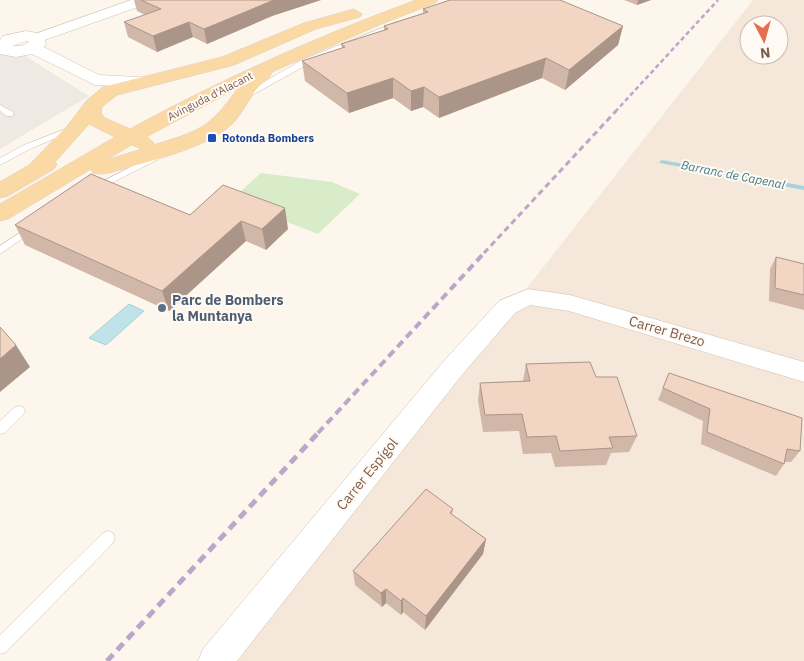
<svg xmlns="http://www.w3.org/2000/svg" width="804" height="661" viewBox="0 0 804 661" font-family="'IBM Plex Sans',sans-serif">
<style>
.residential{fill:#f5e8da;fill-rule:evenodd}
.industrial{fill:#efe9e4}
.green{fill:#d8ecc9}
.water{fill:#bfe3e8;stroke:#a5d3da}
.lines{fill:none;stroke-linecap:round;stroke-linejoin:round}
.stream{fill:#a5d3da;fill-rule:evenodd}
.lane-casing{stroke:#d1beb0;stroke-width:1}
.street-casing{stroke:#d1beb0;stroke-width:1}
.secondary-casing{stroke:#d6c0b0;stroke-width:1}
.primary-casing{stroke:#dad1cd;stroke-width:1}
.lane{fill:#fff;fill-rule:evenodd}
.street{fill:#fff;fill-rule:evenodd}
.secondary{fill:#fff;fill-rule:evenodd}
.primary{fill:#fbd9a5;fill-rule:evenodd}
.rail-far3{stroke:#b9a8c9;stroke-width:2.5;stroke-dasharray:4.5 3;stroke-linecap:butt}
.rail-far2{stroke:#b9a8c9;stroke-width:3;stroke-dasharray:6 4;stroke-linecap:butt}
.rail-far1{stroke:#b9a8c9;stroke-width:4;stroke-dasharray:8 5;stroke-linecap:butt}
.rail{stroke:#b9a8c9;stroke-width:5;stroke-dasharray:9 6;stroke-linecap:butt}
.wall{fill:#d1b7a8}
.shaded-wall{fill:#aa9588}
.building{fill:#f3d5c3;stroke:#aa9588}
.transit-dot{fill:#1a4fb4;stroke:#fffaf3;stroke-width:2}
.service-dot{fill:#5c6f8a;stroke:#fffaf3;stroke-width:2}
.labels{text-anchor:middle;stroke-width:4;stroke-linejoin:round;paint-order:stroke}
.far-street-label{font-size:11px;fill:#7a5c4d;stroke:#fffaf3}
.far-transit-label{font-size:11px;font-weight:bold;fill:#164399;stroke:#fffaf3;text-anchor:start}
.far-water-label{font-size:12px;font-style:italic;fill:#437c86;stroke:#fffaf3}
.service-label{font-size:14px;font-weight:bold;fill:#4e5e75;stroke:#fffaf3;text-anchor:start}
.street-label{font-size:14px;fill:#7a5c4d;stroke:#fffaf3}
</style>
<rect width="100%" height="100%" fill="#fdf6ec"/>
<path class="residential" d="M753,0H804V661H234ZM749,25H779V55H749Z"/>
<path class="industrial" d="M0,40L89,96L0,149Z"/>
<path class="green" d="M261,173L332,182L360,194L318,234L231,200Z"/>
<path class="water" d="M129,304L144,311L106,345L89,338Z"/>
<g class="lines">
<path class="stream" d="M662,160L804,186V190L660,163L659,162Z"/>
<defs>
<g id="lane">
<path d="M397,22L400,24L399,25L308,64L247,98L240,96L302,60Z"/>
<path d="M0,105L13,112V116H7L0,111Z"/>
<path d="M68,128L75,130L30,149L0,165V158L24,145Z"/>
<path d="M156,154L160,157L159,159L98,190H92L90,188Z"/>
<path d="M33,224L38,227L36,229L0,254V246Z"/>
<path d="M19,406L23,407L25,411L23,415L5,433L0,434V421L15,407Z"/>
<path d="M108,531L113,533L115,538L113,543L6,652L0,654V635L103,533Z"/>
</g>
<g id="street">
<path d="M131,0H151L149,3L42,41H32L30,38L32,35Z"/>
<path d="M528,289L570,295L804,362V382L569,311L530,305L515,313L461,376L237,661H198L203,649L443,362L499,301Z"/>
</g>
<path id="secondary" d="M26,31L43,34L46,43L44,47L99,75L139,77L145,78L148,82L145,86L139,87L95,85L32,54L16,57L0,54V40L3,36ZM26,41L29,42L21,46H12Z"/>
<path id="primary" d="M416,0H438L435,3L379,25L272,72C271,79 260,84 255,91C248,101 242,114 233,123C208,149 144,162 109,173L101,174L93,173L91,169L8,219L0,221V204L115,137L89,124L55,162L57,164L54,169L8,196L0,198V182L29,165L68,125L86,101L103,87L222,57L304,23L354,9L362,14L360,17L316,29L234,65L117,95L102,107L101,113L105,118L130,129C222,79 318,36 416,0ZM238,88C209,129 199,131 153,145L154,143L147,137ZM132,145L142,149L106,160Z"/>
</defs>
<use href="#lane" class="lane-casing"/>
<use href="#street" class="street-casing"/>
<use href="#secondary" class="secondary-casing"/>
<use href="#primary" class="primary-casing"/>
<use href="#lane" class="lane"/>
<use href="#street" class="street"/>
<use href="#secondary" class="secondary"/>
<use href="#primary" class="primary"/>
<path class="rail-far3" d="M615,112L718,0"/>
<path class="rail-far2" d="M484,253L616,111"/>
<path class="rail-far1" d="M318,433L485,252"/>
<path class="rail" d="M107,661L319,432"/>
</g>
<g class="wall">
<path d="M134,0H321L272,16L207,44L193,37L157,52L128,37L124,22L145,15L137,11Z"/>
<path d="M624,0H651L637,5Z"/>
<path d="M423,9L623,26L618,45L565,90L542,78L439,118L423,107L411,111L393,98L349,113L305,81L302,61L342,48L341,44L384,30V26L423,13Z"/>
<path d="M223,185L288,229L266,250L246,241L169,311L25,245L15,225L190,215Z"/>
<path d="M776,257L804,264V310L769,301L770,269Z"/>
<path d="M526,364L596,377L637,436L629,452L611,453L606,465L555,467L551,453L523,454L519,431L483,432L478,400L480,383L523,381Z"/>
<path d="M669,373L800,451L791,462H785L784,464L776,476L701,444L703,421L658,400Z"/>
<path d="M453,509L452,515L486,539L483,554L425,630L403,612L401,615L386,603L382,607L355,585L353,571Z"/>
</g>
<g class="shaded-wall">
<path d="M274,0H321L272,16L207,44L204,29Z"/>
<path d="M638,0H651L637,5Z"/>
<path d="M189,22L193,37L157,52L153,36Z"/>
<path d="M623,26L618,45L565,90L569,70Z"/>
<path d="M546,58L542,78L439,118V97Z"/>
<path d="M393,78V98L349,113L347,93Z"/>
<path d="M424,87L423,107L411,111V91Z"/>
<path d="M285,208L288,229L266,250L262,229Z"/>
<path d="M241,221L246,241L169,311L162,291Z"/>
<path d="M16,345L30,367L0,392V359Z"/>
<path d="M486,539L483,554L425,630L426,616Z"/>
<path d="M386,589V603L382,607L381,593Z"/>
<path d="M403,598V612L401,615V601Z"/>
</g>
<g class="building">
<path d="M141,0H274L204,29L189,22L153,36L124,22L161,9Z"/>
<path d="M450,0H560L623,26L569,70L546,58L439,97L424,87L411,91L393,78L347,93L302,61L345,47L341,44L388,29L384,26L428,12L423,9Z"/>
<path d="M91,174L190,215L223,185L285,208L262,229L241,221L162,291L15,225Z"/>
<path d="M776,257L804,264V295L775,288Z"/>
<path d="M0,327L16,345L0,359Z"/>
<path d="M590,362L596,377H617L637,436L609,437L613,448L560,451L556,436L527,437L522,414L485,415L480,383L530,381L526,364Z"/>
<path d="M669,373L802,418L800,451L787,449L784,464L707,432L710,409L663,388Z"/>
<path d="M426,489L453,509L450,513L486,539L426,616L403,598L401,601L386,589L381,593L353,571Z"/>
</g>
<rect class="transit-dot" x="207" y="133" width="10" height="10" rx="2.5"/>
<circle class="service-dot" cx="162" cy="308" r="5"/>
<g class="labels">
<g class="far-street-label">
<text transform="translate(210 96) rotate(-27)" y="4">Avinguda d'Alacant</text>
</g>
<g class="far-transit-label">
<text x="222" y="142">Rotonda Bombers</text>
</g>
<g class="far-water-label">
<text transform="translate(733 175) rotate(11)" y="4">Barranc de Capenal</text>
</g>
<g class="service-label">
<text x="172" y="305">Parc de Bombers<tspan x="172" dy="16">la Muntanya</tspan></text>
</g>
<g class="street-label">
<text transform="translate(667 331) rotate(16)" y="5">Carrer Brezo</text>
<text transform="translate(367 474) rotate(-51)" y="5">Carrer Espígol</text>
</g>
</g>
<g transform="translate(764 40) rotate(174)"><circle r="24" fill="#fffaf3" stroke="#cabbb1"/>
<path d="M0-4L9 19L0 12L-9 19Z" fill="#e76f51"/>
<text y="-8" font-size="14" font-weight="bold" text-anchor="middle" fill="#7a5c4d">N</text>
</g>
</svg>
